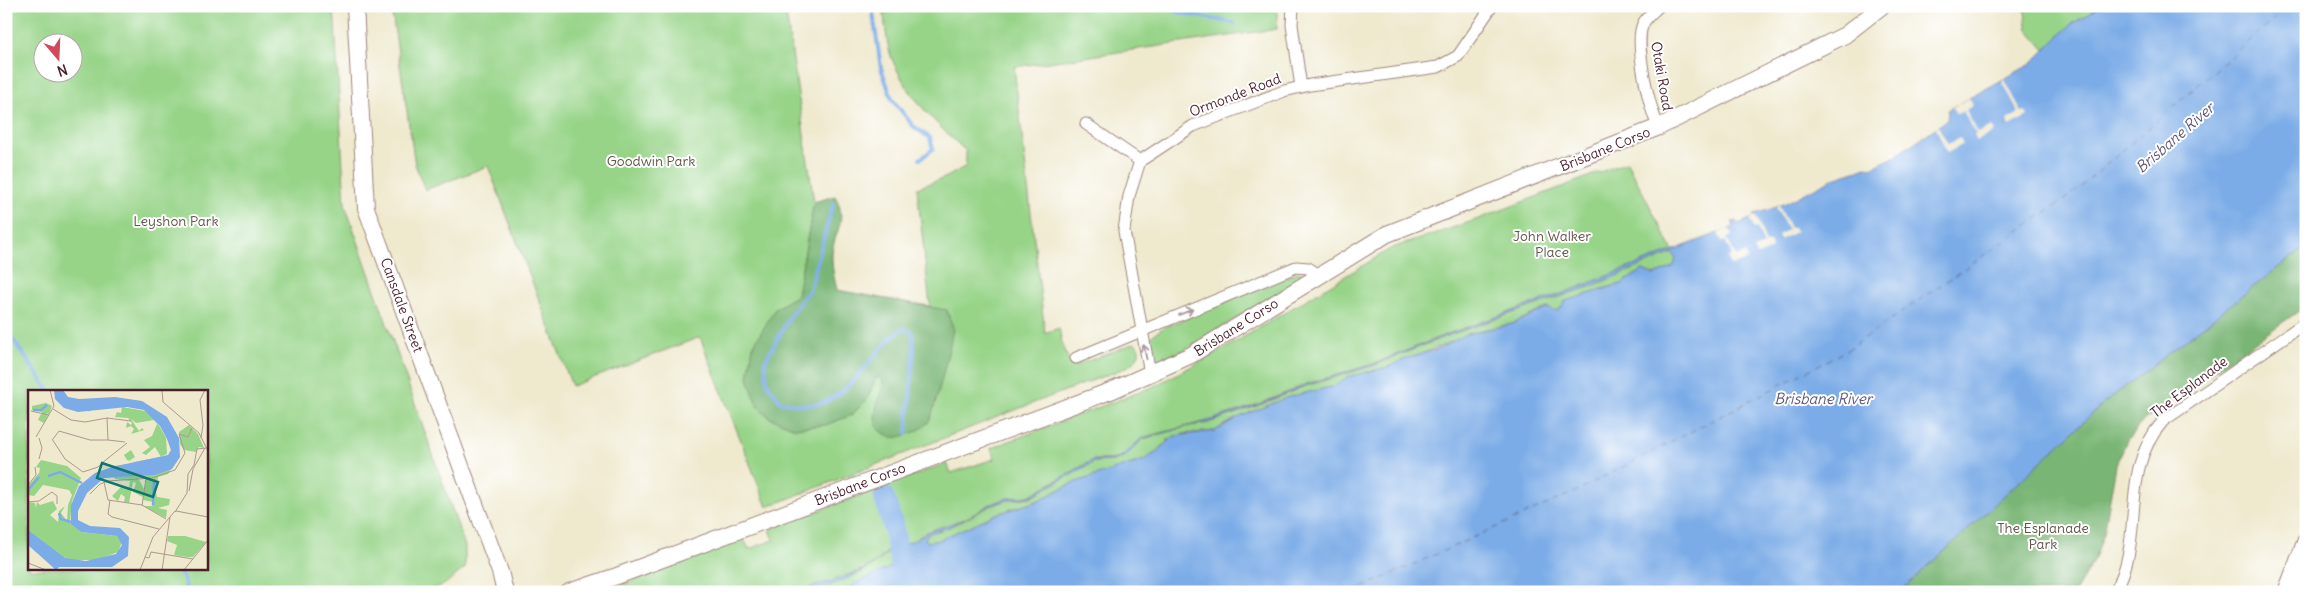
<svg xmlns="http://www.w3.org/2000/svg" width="2312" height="598" viewBox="0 0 2312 598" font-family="Delius,sans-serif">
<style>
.green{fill:#97d488;stroke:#707a5a;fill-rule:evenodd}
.forest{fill:#79b674;stroke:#626a50}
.water{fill:#7cace7;stroke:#636689;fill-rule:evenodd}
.pier{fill:#efe9ce}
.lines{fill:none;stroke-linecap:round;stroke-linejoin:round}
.stream{stroke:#7cace7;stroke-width:4}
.river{stroke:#7cace7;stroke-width:21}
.ferry{stroke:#5e5776;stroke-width:1;stroke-dasharray:6 5;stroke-linecap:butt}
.street-casing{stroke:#9c847c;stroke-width:13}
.secondary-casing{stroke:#9c847c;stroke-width:18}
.street{stroke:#fff;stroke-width:11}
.secondary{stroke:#fff;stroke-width:16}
.oneway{stroke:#ae9aa0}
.labels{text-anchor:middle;stroke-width:4;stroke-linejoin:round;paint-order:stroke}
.street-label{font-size:14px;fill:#4a1f2b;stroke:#fff}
.park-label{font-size:14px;fill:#615547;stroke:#fff}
.water-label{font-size:15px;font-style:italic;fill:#5e5776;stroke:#fff}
.inset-river{fill:none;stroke:#7cace7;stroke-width:2.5}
.inset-road{fill:none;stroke:#ad988d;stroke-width:1}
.view{fill:#0f766e;fill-opacity:0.15;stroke:#0f766e;stroke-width:2.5}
.inset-edge{fill:none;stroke:#4a1f2b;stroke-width:2.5}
</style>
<rect width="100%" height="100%" fill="#fff"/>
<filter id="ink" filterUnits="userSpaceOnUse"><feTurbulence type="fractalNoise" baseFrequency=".02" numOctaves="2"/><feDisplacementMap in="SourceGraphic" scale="10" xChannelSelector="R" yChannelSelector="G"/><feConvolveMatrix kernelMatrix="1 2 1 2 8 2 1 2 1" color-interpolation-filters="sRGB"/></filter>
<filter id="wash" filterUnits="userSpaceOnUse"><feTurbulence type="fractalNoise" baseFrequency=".0096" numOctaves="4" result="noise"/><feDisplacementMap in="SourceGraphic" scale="20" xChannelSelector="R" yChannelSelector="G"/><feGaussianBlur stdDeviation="1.12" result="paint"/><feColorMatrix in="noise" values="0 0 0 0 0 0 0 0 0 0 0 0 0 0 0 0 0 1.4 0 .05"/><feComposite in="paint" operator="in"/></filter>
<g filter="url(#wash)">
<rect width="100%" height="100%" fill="#efe9ce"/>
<g class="green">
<path d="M6,6H334L345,205L465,546V568L445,584L425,592H6ZM42,42H72V72H42ZM29,392H206V569H29Z"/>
<path d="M391,6H785L814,202L797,295L837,291L930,306L917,188L947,177L966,166V151C936,124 906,95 891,56C886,41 885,22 883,6H1277V29L1014,67L1045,333L1059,328L1063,348L1072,367L1135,343C1145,353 1135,362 1125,368C1005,413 887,461 767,507L700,337L572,386L488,166L425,190L415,164Z"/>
<path d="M2024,6H2101L2070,25L2046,51L2028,30Z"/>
<path d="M1627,162L1673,251L1564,293L1445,335L1374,364L1307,384L1262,403L1208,421L1142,438L1124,455L1113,460H1093L1029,496L1008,498L989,505L970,517L927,532L915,540L888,551L877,562L862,570L832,581L796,592H617L623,585L743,538L749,549L774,540L770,529L947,463L951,473L994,459L991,448L1150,388L1219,352L1392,248L1473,221Z"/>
<path d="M1673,252L1676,260L1673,267L1654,275L1643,270L1621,284L1598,290L1555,311L1548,308L1542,310L1512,324L1481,330L1388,367L1347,377L1336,386L1288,397L1225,424L1215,431L1182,434L1168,440L1157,452L1144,460L1073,483L1035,502L996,514L939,540L928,542L924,539V536L928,534L949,527L990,506L1008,500L1030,497L1094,462L1113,461L1126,456L1143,439L1188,426L1208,423L1262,404L1308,385L1375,365L1446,336L1594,285Z"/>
<path d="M1298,272L1303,274V277L1184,350L1161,360H1154C1143,341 1148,337 1165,327Z"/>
<path d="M889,552L896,556L899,563L894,567L838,592H805C834,585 867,573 889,552Z"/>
</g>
<g class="forest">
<path d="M835,196C850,222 831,234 832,259C832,270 835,281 837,290L947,310C948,316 952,322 953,328C953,335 934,414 929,421C922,431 910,434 899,437C891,439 881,433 877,426C871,412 882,395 883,381L879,377L875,379L868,398L852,415L826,425L795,428L770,418L757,406L748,377L753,346L775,309L797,295L814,202Z"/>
<path d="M2306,246V306L2144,420L2127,440L2116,465L2104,533L2095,558L2075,592H1900L2103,404Z"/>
</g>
<path class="water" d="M2101,6H2306V246L2103,404L1900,592H838L899,563L896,556L889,552C869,571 824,592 796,592L832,581L862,570L877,562L888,551L915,540L927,532L970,517L989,505L1008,498L1029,496L1093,460H1113L1124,455L1142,438L1208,421L1262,403L1307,384L1374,364L1445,335L1564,293L1718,233L1734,227L1732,222L1736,221L1738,224L1755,217L1754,214C1784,207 1804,193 1832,179C1843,174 1855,172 1866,167L1871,168L1892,158L1947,120L1948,110L1953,107L2031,64L2070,25ZM1673,253L1676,260L1673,267L1654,275L1643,270L1621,284L1565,301L1560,309L1555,311L1548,308L1512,324L1466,334L1436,350L1407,358L1388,367L1347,377L1335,386L1288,397L1237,418L1215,431L1174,436L1157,452L1144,460L1073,483L1035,502L996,514L939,540L928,542L925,539L928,534L949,527L990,506L1008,500L1030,497L1094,462L1114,461L1126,456L1143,439L1188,426L1208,423L1262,404L1308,385L1375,365L1446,336L1594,285Z"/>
<g class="pier">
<path d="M2004,79L2022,112L2025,111L2028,116L2010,126L2007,120L2019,113L2002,81Z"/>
<path d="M1969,98L1973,105L1966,110L1978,133L1992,126L1995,131L1977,141L1974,135L1976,134L1963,111L1957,114L1953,107Z"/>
<path d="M1937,124L1948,144L1960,138L1963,144L1947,153L1935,125Z"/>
<path d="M1779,206L1790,228L1793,227L1796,232L1780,240L1778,235L1788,230L1776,207Z"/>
<path d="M1756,216L1766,243L1770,242L1772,249L1757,255L1754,249L1764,245L1757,228L1754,229L1750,219Z"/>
<path d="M1729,228L1732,236L1727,238L1736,257L1745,253L1748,259L1731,266L1728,258L1732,255L1725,240L1722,241L1718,233Z"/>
</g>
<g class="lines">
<g class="stream">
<path d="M874,6L873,13L881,68L892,99L913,126L930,138L933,149L920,159"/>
<path d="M1166,6L1180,13L1234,23"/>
<path d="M833,204L810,289L790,316L765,361L767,383L781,402C790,403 800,406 809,405C850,405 872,347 904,328L912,332L914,349L907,433"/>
<path d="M6,330L50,392"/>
<path d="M177,569L184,579L187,592"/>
</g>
<path class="river" d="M884,497L892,522L907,592"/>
<path class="ferry" d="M1352,592L1577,491L1847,350L2075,192L2289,6"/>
</g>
</g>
<g filter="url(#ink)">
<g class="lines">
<defs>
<g id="street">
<path d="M1293,6L1292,25L1301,87"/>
<path d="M1086,124L1140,161"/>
<path d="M1659,127C1649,110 1634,41 1643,24C1646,17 1654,11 1659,6"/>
<path d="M1076,358L1296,267L1308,268L1319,275"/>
<path d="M1150,374L1124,231L1129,196L1140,161L1193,126L1284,91L1310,85L1438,67L1458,56L1492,6"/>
<path d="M2115,592C2147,534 2117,474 2163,421L2306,322"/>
</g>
<g id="secondary">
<path d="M355,6L366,208L500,572L505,592"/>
<path d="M569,592L617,576L1113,390L1191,355L1387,234L1659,127L1845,35L1882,6"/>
<path d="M2286,592L2306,540"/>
<path d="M2300,592L2306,577"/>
</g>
</defs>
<use href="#street" class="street-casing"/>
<use href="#secondary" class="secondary-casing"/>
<use href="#street" class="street"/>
<use href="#secondary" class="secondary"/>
</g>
<defs><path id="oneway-shaft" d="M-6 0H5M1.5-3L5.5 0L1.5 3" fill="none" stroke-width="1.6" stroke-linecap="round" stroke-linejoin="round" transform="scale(1.25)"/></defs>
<g class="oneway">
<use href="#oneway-shaft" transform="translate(1186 312) rotate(-22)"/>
<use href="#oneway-shaft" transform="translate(1145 352) rotate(-102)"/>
</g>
</g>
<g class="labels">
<g class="street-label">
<text transform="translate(1662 76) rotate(80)" y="5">Otaki Road</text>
<text transform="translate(1235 95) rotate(-21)" y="5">Ormonde Road</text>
<text transform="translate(1605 149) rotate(-22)" y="5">Brisbane Corso</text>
<text transform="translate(402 305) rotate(70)" y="5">Cansdale Street</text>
<text transform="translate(1236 327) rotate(-32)" y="5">Brisbane Corso</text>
<text transform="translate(2189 387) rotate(-37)" y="5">The Esplanade</text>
<text transform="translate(860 484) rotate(-21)" y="5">Brisbane Corso</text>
</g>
<g class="park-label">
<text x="651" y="166">Goodwin Park</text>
<text x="176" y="226">Leyshon Park</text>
<text x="1552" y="241">John Walker<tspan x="1552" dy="16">Place</tspan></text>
<text x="2043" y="533">The Esplanade<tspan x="2043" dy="16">Park</tspan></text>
</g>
<g class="water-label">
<text transform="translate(2175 138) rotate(-41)" y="5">Brisbane River</text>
<text x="1823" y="404">Brisbane River</text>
</g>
</g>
<g transform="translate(28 390)">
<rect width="180" height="180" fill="#efe9ce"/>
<path d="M18,13L24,16L21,24L18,23L20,25L16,33L10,30L14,22L4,20V16ZM94,17L117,21L124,27L132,37L138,48L139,64L132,67L108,73L126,71L140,65L134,70L92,76H85L108,73L99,70L96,65L103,60L107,67L101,71L106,72L133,67L127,57L118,65L114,63L122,57L116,50L124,46L129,34L126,30L108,33L103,29L111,41L114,38L116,40L103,44L106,39L103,36L98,38L99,32L103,35L104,33L100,28L87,27L89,22L93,23ZM161,35L170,44L176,58L171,57L168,62L156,60L152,54L151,42ZM13,70L39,76L53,88L44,111L42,132L53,142L89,146L94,152L90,162L69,170H43L29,165L5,147L0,140V112L7,113L8,118L9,112L12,115L25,111L29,119L22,125L30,132L31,121L37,116L33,123L39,131L40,115L44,105L41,100L15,95L6,106L0,105V96L11,83L12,78L8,77ZM143,79L140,84L130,87L128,102L129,107L142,109L141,115L130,118L139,120L138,128L115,116H124L125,112L115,110L118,89L110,88L116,99L115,107L105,102L108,93L105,92L101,113L96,112L97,107L93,104L90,111L84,106L94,96L101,97L102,91L87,89L86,87L122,85ZM140,146H157L178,152L165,167H159L146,165L149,155L139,151Z" fill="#97d488"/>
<path d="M26,0H35L40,7L51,9L87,7L114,11L139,27L151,48L152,67L144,79L127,85L76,88L59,103L50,121V130L62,136L92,138L101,147L100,166L84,177H31L28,180L0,155V140L37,168L58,171L88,164L94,155L89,146L53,142L43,134V115L51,96L67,83L84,77L140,65L143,60L139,49L132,36L116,20L99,17L50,22L36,18L27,9Z" fill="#7cace7"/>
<path class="inset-river" d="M43,13L61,20L65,11L72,14M5,20H13L19,15M126,24L137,35M135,33L141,45L144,43L142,39M20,86L32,82L54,93M0,100L11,87M125,115L126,89M31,123L33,129L43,132M0,147L22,167L35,171L64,173L89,168L97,156L92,143L58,138L46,131L51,105L69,88L128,77L143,70L147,63L139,37L113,15L43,13L34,8L31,0"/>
<path class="inset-road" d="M134,0L135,12L171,43L180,61M25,19L43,30L57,32L79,28L80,50L97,52M3,21L21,25M79,28L103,31M8,47L26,16L22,0M11,48L14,58L11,69M173,48L175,35L172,10L177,0M24,49L37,69M25,49L31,41L62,50H80M37,69L55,82L70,77L75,72M74,73L99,53M76,92L80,110L114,115L138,129M0,95L8,85L7,77M161,101L165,79L177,58M62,104L72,94L80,91L124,88L147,80L157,63L151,44L160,47L164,38M82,110L80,124L84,127L131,139M0,112L11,111L24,102L29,106V114M114,116L118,88M148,121L180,127M147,122L159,103L160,84L166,75L169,59L178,58M117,167L121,168L123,162L165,169M0,173L18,180M112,180L125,147L147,121M134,180L142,127M156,180L180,150"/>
<path class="view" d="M74,73L130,92L125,107L69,88Z"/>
<rect width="180" height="180" class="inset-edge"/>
</g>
<rect width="2312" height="598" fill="none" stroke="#fff" stroke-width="25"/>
<g transform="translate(58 58) rotate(161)"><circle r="24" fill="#ffffff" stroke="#b7a5aa"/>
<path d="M0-4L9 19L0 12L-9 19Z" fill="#d1495b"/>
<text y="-8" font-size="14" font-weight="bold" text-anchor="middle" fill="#4a1f2b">N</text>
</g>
</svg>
